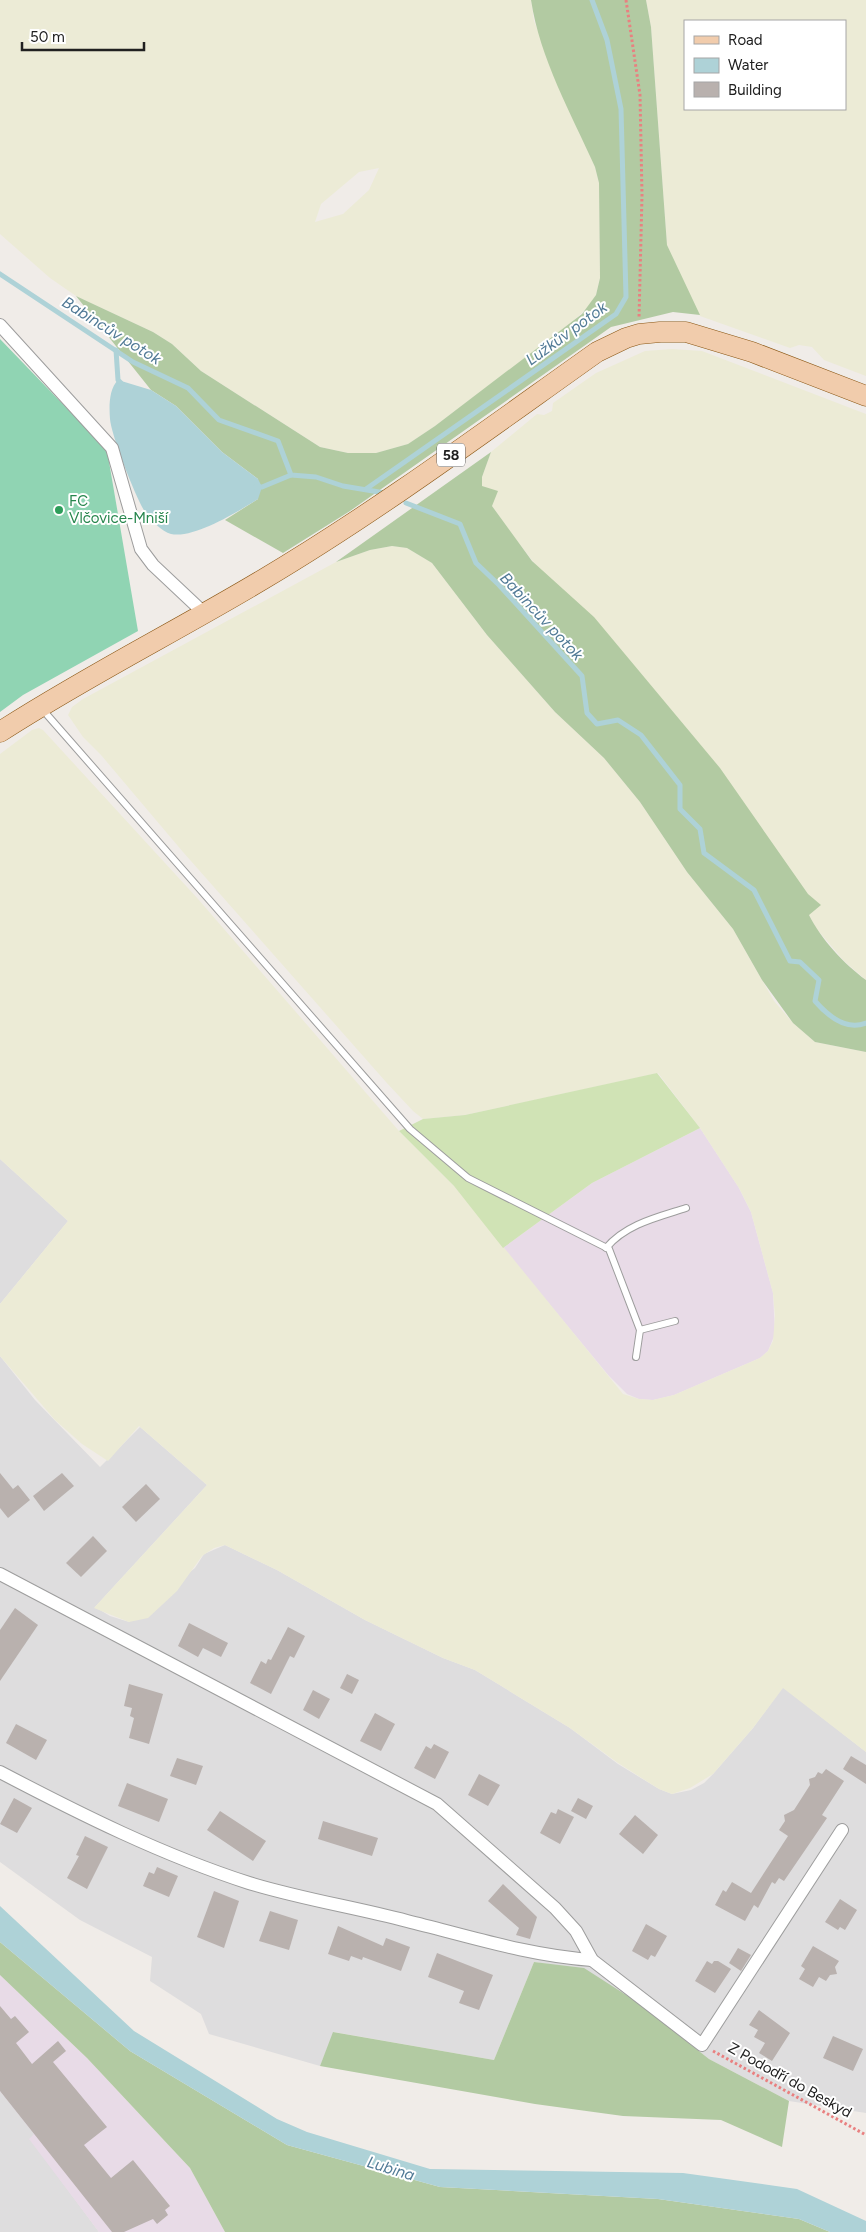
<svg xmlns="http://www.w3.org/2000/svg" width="866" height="2232" viewBox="0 0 866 2232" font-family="Figtree,sans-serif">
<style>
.residential{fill:#deddde}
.industrial{fill:#e8dbe7}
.farmland{fill:#ecebd6;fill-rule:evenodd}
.grass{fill:#d0e3b5}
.forest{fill:#b2caa2}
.pitch{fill:#90d4b3}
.water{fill:#aed2d7}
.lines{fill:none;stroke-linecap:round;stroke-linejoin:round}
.stream{stroke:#aed2d7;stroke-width:5}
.building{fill:#b9b1ae}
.service-casing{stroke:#9d9d9d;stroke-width:8}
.minor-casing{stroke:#9d9d9d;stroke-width:14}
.primary-casing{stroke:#8a5613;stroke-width:21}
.path{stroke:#e98080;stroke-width:3;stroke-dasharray:2.5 2.5;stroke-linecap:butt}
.service{stroke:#fff;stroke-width:6}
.minor{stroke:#fff;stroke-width:12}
.primary{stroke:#f1ccac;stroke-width:20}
.leisure-dot{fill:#2e9e5b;stroke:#fff;stroke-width:2}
.labels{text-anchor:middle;stroke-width:4;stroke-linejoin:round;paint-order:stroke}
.shield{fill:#fff;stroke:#636363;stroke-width:1}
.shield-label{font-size:14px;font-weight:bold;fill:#202020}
.leisure-label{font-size:15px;fill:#27864d;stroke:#fff;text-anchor:start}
.street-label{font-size:15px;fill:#202020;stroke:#fff}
.water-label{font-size:16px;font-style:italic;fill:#517a96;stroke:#fff}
</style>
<rect width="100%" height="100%" fill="#f0ece8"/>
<g class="residential">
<path d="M0,1159L68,1221L0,1304Z"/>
<path d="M0,1356L35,1400L100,1467L140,1427L207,1485L95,1607L110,1616L129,1622L195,1568L204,1554L225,1545L277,1570L365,1620L443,1658L475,1670L570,1728L618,1764L659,1789L672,1794L691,1790L704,1783L713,1774L753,1728L783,1687L866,1752V2113L789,2101L709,2059L637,2002L553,1965L534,1962L494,2060L334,2032L320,2066L209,2034L201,2014L150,1981L152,1957L80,1920L0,1862Z"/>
<path d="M0,2091L35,2134L30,2139L99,2232H0Z"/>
</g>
<g class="industrial">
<path d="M700,1128L739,1188L751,1212L773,1293L775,1334L768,1351L760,1358L674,1395L653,1400L639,1399L627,1394L609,1376L503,1248L592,1183Z"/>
<path d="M0,1975L87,2058L190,2168L225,2232H99L29,2139L34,2134L0,2091Z"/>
</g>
<g class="farmland">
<path d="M0,0H531L534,21L595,167L599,183L600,278L596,295L590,305L569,325L435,426L408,444L376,453H348L320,447L201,371L172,344L153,332L76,296L50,278L0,234ZM379,168L369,190L343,214L315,222L321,204L359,172Z"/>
<path d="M646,0H866V376L824,360L812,347L799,345L790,348L700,316L694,306L667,245L651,27ZM685,21H845V109H685Z"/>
<path d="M672,349L702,351L866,414V980L844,961L816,928L809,915L514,537L492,506L482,486V477L491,452L537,414L544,415L552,411L553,403L596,373L645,351Z"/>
<path d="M392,546L407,548L432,563L487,635L555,712L604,758L640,802L687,872L733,929L774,1001L793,1023L815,1042L866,1052V1752L783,1688L753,1728L713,1774L690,1788L672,1794L659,1789L618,1763L570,1728L475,1670L443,1658L365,1620L277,1570L225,1545L214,1548L202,1556L177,1591L148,1618L129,1622L94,1608L207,1485L139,1426L108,1461L82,1444L55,1420L0,1356V1304L68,1221L0,1159V754L32,730L39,728L43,730L198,899L399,1131L454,1186L623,1394L639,1399L653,1400L674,1395L760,1358L768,1351L773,1341L775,1316L773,1293L751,1212L739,1188L700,1128L658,1073L465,1115L423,1119L413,1111L386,1082L183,852L101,755L83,737L68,715L72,707L83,699L336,562L370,550Z"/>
</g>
<path class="grass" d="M657,1073L700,1128L592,1183L503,1248L454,1186L399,1131L423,1119L465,1115Z"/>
<g class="forest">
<path d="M531,0H646L651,27L667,245L700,315L673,312L611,327L350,511L283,553L225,520L258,499V479L222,452L176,406L151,390L76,296L153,332L172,344L201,371L320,447L348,453H376L408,444L435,426L582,314L596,295L600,278L599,183L595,167C571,113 540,59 531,0Z"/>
<path d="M491,452L482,477V486L498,491L492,506L532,561L594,617L720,768L808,894L821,905L809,915C821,939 844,964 866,980V1052L815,1042L793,1023L762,980L733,929L687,872L640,802L604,758L555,712L487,635L432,563L407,548L392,546L370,550L336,562Z"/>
<path d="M0,1942L130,2051L287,2145L440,2187L658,2199L799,2219L830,2232H225L190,2168L87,2058L0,1975Z"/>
<path d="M534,1962L584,1968L637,2002L709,2059L789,2101L782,2147L721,2120L623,2116L535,2104L320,2066L333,2032L494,2060Z"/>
</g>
<path class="pitch" d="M0,339L107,450L138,631L23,695L0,712Z"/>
<g class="water">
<path d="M118,380L151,390L176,406L222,452L258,479L262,487L258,499C239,511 194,539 171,534C162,532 151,520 145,512C136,498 111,435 110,419C109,406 109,389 118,380Z"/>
<path d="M0,1906L134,2031L277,2119L307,2132L430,2169L683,2173L797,2189L866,2221V2232H830L799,2219L658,2199L440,2187L287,2145L130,2051L0,1942Z"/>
</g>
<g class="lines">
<g class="stream">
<path d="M0,274L133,362L188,388L219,420L278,441L291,475L316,477L343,486L385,493"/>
<path d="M116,350L118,380L121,383"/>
<path d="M256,487H262L291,475"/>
<path d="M366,489L616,314L626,297L621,109L607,40L592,0"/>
<path d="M406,503L460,524L476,563L499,585L582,676L587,713L597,724L618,720L641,735L680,785V809L700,829L704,853L754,890L790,961L800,962L819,980L815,1001C827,1015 846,1031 866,1023"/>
</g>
</g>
<g class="building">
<path d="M0,1473L13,1489L18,1485L30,1500L8,1518L0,1508Z"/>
<path d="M62,1473L74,1486L44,1511L33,1496Z"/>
<path d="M146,1484L160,1499L136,1522L122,1507Z"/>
<path d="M93,1536L107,1551L81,1577L66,1563Z"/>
<path d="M15,1608L38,1625L0,1681V1630Z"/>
<path d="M189,1623L228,1643L221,1657L203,1648L198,1657L178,1646Z"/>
<path d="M288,1627L305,1636L294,1658L290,1656L271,1694L250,1683L261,1661L266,1664L268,1659L271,1660Z"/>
<path d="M347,1674L359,1680L352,1694L340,1688Z"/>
<path d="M129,1684L163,1694L149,1744L129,1738L134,1718L130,1716L132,1708L124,1706Z"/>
<path d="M313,1690L330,1699L319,1719L303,1710Z"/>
<path d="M375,1713L395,1724L381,1751L360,1741Z"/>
<path d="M16,1724L47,1740L36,1760L6,1743Z"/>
<path d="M434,1744L449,1752L435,1779L414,1768L426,1746L431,1749Z"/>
<path d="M851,1756L866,1765V1784L843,1769Z"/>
<path d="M177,1758L203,1766L196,1785L170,1776Z"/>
<path d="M826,1769L844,1781L822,1815L827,1818L784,1881L779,1878L775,1884L772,1882L758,1908L754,1905L745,1921L715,1905L723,1890L726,1892L732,1882L751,1893L788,1836L779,1830L785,1821L784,1815L794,1810L810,1785L809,1779L815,1777L818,1772L822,1774Z"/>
<path d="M479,1774L500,1785L488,1806L468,1795Z"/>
<path d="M127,1783L168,1799L159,1822L118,1806Z"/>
<path d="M14,1798L32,1808L17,1833L0,1824Z"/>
<path d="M578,1798L593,1806L586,1819L571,1811Z"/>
<path d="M558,1809L574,1817L560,1844L540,1833L551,1812L556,1814Z"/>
<path d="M220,1811L266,1841L253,1861L207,1830Z"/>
<path d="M635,1815L658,1835L643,1854L619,1834Z"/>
<path d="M323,1821L378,1838L372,1856L318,1839Z"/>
<path d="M85,1836L108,1847L87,1889L67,1878L79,1856L76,1855Z"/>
<path d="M157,1867L178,1876L169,1897L143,1886L149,1872L154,1874Z"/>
<path d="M503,1884L537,1917L530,1939L516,1935L519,1928L488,1901Z"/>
<path d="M214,1891L239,1901L224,1948L197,1937Z"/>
<path d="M840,1899L857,1910L845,1930L840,1927L838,1930L825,1922Z"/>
<path d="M270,1911L298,1920L289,1950L259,1941Z"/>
<path d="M646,1924L667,1936L655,1957L651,1955L648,1960L632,1951Z"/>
<path d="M338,1926L383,1946L386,1938L410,1947L401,1971L363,1957L362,1960L351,1956L349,1961L328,1954Z"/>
<path d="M813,1946L839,1961L835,1967L837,1974L830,1975L826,1981L819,1977L813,1987L799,1979L805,1969L801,1966Z"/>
<path d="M738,1948L751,1955L741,1971L729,1963Z"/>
<path d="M437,1953L493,1975L479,2010L459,2003L464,1991L428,1977Z"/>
<path d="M707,1961L712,1964L714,1961H718L731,1969L715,1993L695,1981Z"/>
<path d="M0,2006L11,2019L15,2016L29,2032L16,2043L32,2064L58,2041L66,2051L53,2062L107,2127L84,2145L111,2178L133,2160L170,2206L165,2210L168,2215L157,2224L153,2219L124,2232H112L0,2091Z"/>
<path d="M759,2010L790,2033L772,2061L759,2053L765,2043L754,2037L758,2030L749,2025Z"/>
<path d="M833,2036L863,2049L853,2071L823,2058Z"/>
</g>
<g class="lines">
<defs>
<g id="service">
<path d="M42,709L410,1129L468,1178L609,1249L640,1330L636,1357"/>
<path d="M606,1248C626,1224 658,1217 686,1208"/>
<path d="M640,1330L675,1321"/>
</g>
<g id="minor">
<path d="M0,325L112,448L141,549L153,565L204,613"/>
<path d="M0,1574L437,1804L555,1908L576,1931L592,1960L702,2045L842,1830"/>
<path d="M0,1772C80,1814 162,1855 249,1883C301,1899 354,1907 407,1921C468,1936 530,1956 592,1960"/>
</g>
<path id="primary" d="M0,732C85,677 175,632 262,580C378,511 487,430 597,352L626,338L639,334L660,332H686L752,352L866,396"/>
</defs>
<use href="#service" class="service-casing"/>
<use href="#minor" class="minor-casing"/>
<use href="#primary" class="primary-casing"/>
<g class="path">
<path d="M626,0L640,95L642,195L639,318"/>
<path d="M713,2051L866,2135"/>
</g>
<use href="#service" class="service"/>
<use href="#minor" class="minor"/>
<use href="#primary" class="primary"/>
</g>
<circle class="leisure-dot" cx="59" cy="510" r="5"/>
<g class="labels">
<rect class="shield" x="437" y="443.5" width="28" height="23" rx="4"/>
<g class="shield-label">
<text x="451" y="460">58</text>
</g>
<g class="leisure-label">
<text x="69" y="506">FC<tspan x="69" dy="17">Vlčovice-Mniší</tspan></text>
</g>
<g class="street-label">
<text transform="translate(790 2080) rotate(29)" y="5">Z Pododří do Beskyd</text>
</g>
<g class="water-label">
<text transform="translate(112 330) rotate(32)" y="6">Babincův potok</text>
<text transform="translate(566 333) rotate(-36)" y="6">Lužkův potok</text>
<text transform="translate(542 616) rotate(47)" y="6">Babincův potok</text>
<text transform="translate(391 2168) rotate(17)" y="6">Lubina</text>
</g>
</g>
<rect x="684" y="20" width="162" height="90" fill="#ffffff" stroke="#a6a6a6"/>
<rect x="694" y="36" width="25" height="8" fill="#f1ccac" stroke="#a6a6a6"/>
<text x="728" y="45" font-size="15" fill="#202020">Road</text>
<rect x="694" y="58" width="25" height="15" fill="#aed2d7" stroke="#a6a6a6"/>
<text x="728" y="70" font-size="15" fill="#202020">Water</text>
<rect x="694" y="82" width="25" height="15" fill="#b9b1ae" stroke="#a6a6a6"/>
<text x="728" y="95" font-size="15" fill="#202020">Building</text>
<path d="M22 42v8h122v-8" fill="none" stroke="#202020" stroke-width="2.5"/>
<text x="30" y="42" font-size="15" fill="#202020" stroke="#ffffff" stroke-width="4" paint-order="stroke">50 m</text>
</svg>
